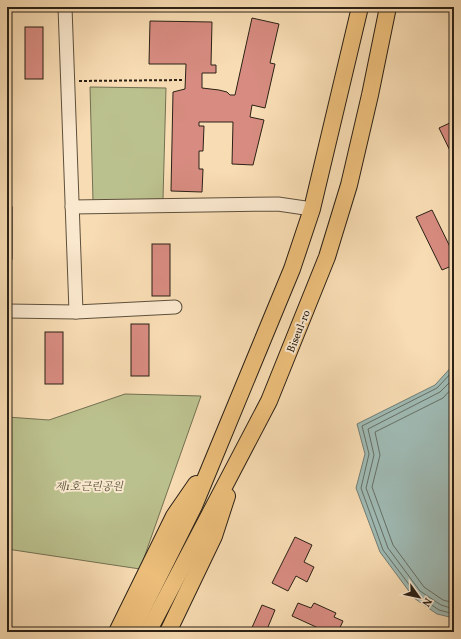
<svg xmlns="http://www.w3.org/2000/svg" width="461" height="639" viewBox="0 0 461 639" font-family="Vollkorn,'Noto Serif KR',serif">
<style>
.green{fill:#bbc18e;stroke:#737152}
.water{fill:#9fbab4;stroke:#717d75}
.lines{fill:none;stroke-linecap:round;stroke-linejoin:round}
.shore{stroke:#656e65;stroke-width:1}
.building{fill:#d88c81;stroke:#2b2116}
.minor-casing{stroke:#5e503d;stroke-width:15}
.major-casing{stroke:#2b2116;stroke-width:18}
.path{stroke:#2b2116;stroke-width:2;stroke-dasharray:3 2;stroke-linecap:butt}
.minor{stroke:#fae8ce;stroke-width:13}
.major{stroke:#ecbe7a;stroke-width:16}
.labels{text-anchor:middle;stroke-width:4;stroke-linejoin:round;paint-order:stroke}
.street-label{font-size:11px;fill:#2b2116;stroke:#fae8ce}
.park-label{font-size:11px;font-style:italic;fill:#56513a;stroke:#fae8ce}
</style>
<rect width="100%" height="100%" fill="#f8dcb3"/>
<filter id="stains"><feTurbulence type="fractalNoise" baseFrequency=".005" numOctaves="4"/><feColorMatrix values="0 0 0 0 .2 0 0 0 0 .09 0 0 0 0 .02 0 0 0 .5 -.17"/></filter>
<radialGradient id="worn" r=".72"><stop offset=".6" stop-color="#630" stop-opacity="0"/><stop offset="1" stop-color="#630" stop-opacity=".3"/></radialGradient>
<g class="green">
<path d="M90,87L166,88L163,199L93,201Z"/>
<path d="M125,394L201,396L140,569L7,549V417L49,420Z"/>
</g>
<path class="water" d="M454,364V618L437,614L414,598L380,552L356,488L365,454L357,424L435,385Z"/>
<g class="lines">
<g class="shore">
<path d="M454,370L437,388L362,426L369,454L361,488L383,550L417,595L439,610L454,614"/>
<path d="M454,378L440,392L368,429L374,455L366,488L388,548L420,591L441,605L454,609"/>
<path d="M454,386L443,398L375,432L380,455L372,487L393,545L424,587L443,600L454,603"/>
</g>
</g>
<g class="building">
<path d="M252,18L279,24L270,63L275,64L265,108L252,105L250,117L264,120L253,165L232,164L233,122H199V126H204L203,151H199V169H203L202,192L171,191L173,92L185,89L186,64H149L150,21L212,22L211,65H216V73H202V88L219,90L227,92L230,95H235Z"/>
<rect x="25" y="27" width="18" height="52"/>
<path d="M454,121V159L439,128Z"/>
<rect x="7" y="207" width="5" height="52"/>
<path d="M432,210L454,255V265L442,270L416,217Z"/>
<rect x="152" y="244" width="18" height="52"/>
<rect x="131" y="324" width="18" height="52"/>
<rect x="45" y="332" width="18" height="52"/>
<path d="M295,537L312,545L304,562L314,567L307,582L296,576L288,591L272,583Z"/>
<path d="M298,603L311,608L314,603L336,613L334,617L343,621L338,632H327L292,616Z"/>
<path d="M262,605L275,610L268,627L276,632H250Z"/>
</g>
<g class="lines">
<defs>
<g id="minor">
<path d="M65,7L76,312"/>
<path d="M72,207L278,204L312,209"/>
<path d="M7,311L76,312L175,307"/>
</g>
<g id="major">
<path d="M117,632L174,516L196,484"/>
<path d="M131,632L194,506L292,269L312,209L360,7"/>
<path d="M148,632L269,401L327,257L349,185L370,95L388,7"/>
<path d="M168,632L214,536L227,496"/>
</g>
</defs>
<use href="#minor" class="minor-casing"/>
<use href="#major" class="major-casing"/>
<path class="path" d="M79,81L182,80"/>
<use href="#minor" class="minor"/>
<use href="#major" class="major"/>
</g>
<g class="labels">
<g class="street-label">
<text transform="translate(298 331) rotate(-68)" y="4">Biseul-ro</text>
</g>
<g class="park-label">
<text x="89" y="490">제1호근린공원</text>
</g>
</g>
<rect width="461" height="639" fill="none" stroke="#f8dcb3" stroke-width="24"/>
<rect x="8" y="8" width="445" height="623" fill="none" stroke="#2b2116" stroke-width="2"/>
<rect x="12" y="12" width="437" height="615" fill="none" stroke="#2b2116"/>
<g transform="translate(419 597) rotate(123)" stroke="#fae8ce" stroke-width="3" paint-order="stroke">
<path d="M0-3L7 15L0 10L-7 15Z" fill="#2b2116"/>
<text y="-6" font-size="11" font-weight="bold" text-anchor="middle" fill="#2b2116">N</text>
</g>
<rect width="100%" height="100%" filter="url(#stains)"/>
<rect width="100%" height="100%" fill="url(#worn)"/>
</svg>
